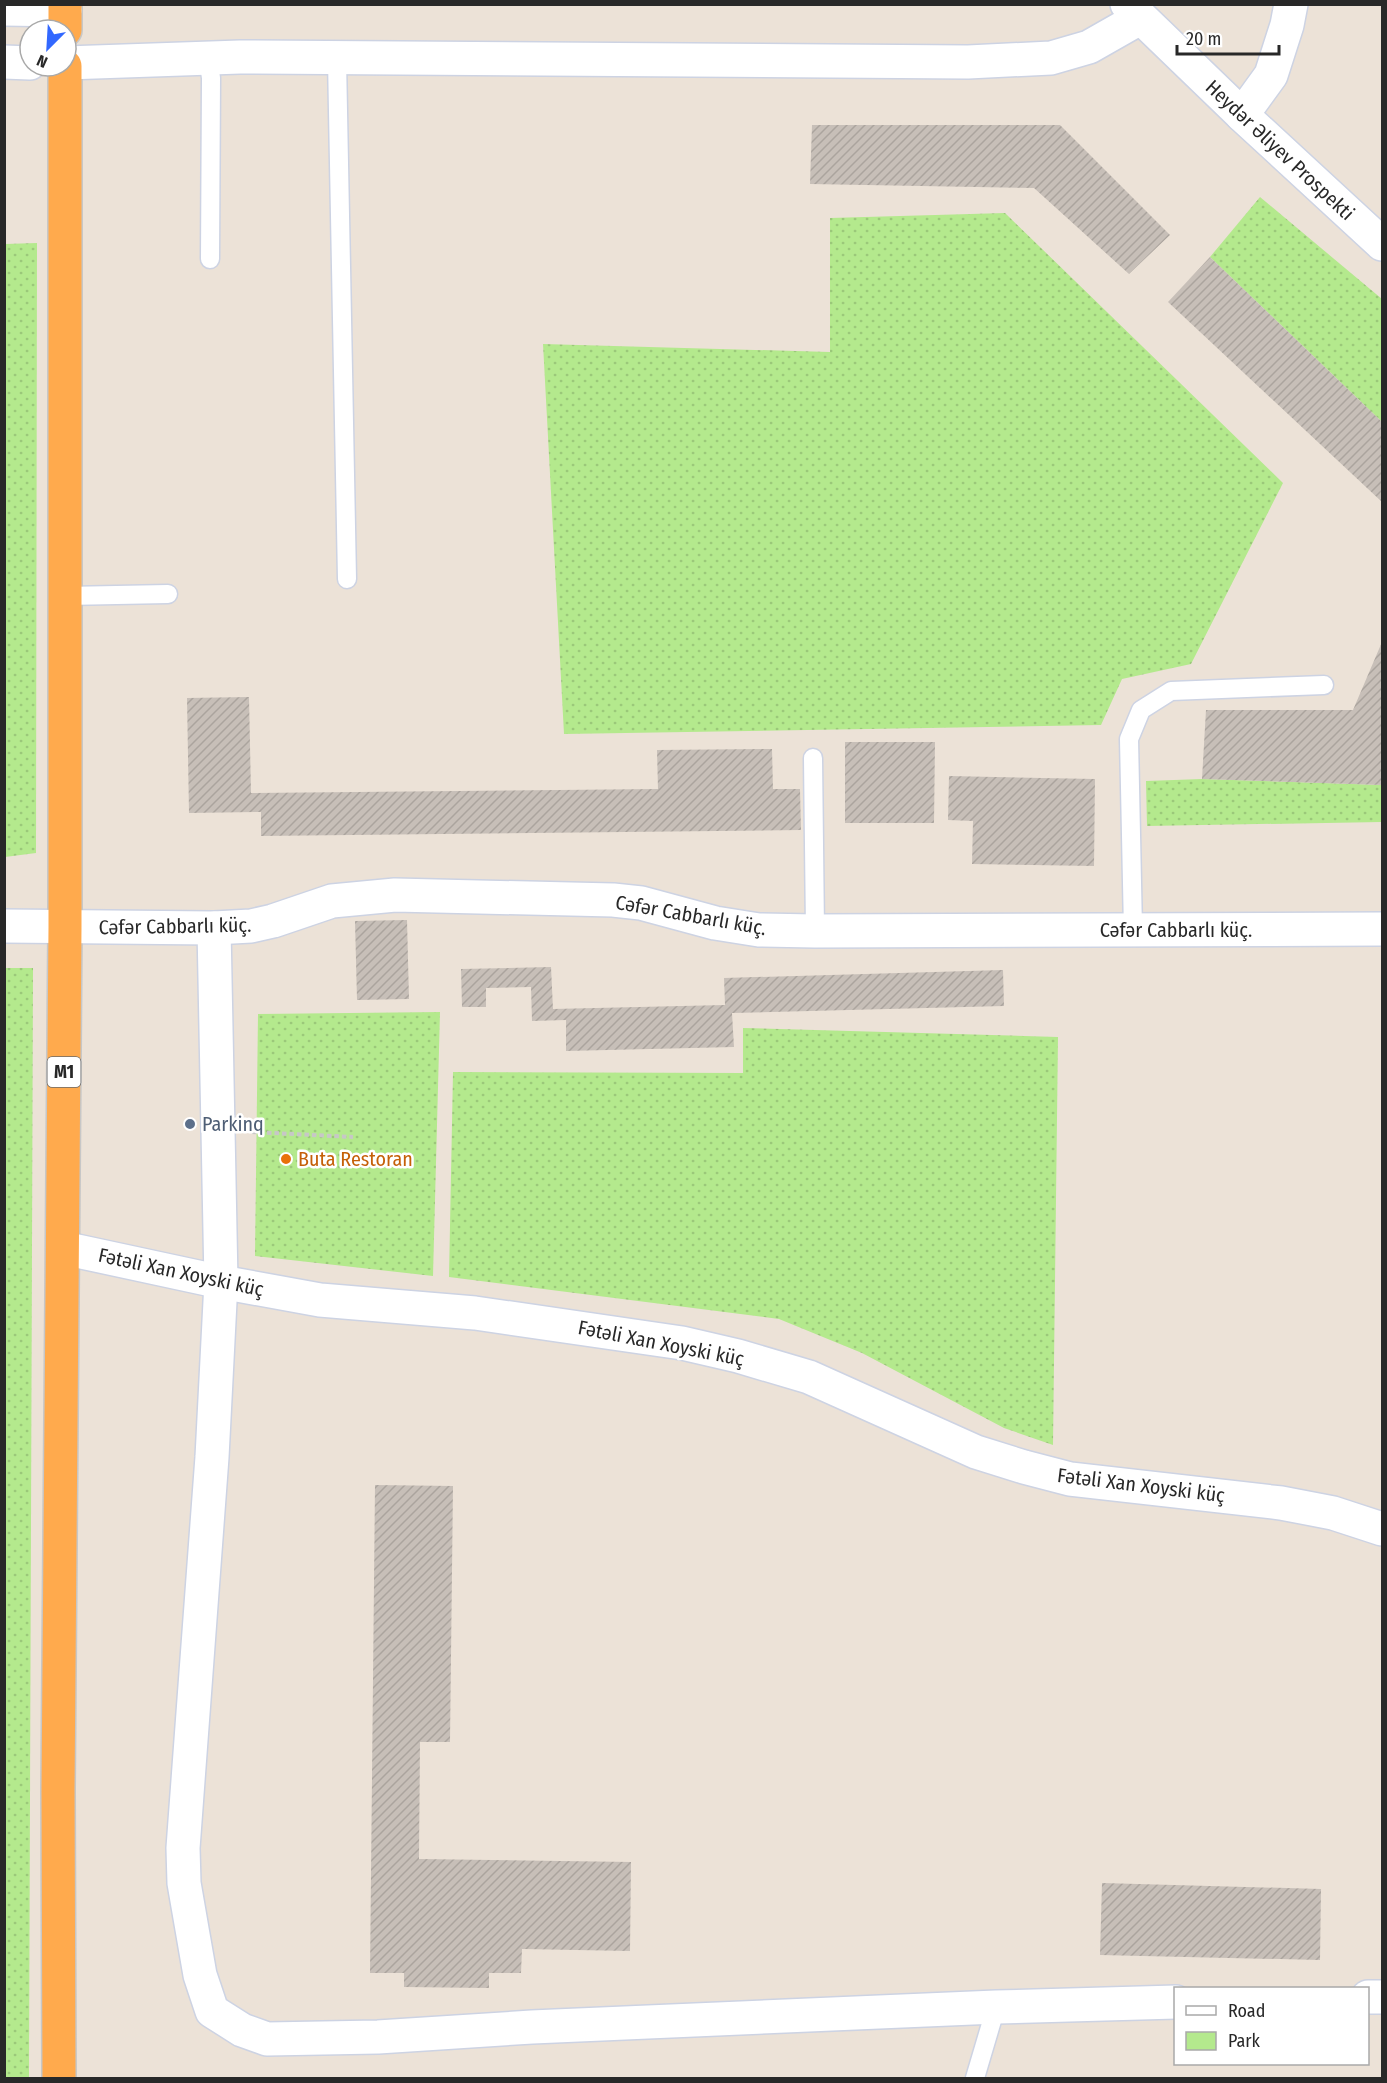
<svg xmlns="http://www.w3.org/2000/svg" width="1387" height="2083" viewBox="0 0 1387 2083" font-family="'Fira Sans Condensed',sans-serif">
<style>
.green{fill:url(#green-dots)}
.building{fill:url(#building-hatch)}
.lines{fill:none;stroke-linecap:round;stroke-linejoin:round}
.service-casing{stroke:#cdd3e3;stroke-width:21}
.minor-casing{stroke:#cdd3e3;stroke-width:36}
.tertiary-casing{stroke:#cdd3e3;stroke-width:36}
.secondary-casing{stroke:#cdd3e3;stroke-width:36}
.trunk-casing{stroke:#c7c7c7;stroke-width:36}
.path{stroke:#c7c7c7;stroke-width:4;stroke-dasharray:4.5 3;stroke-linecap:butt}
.service{stroke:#fff;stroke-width:18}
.minor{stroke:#fff;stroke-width:33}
.tertiary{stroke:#fff;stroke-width:33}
.secondary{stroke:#fff;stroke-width:33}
.trunk{stroke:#ffaa4d;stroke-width:33}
.service-dot{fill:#5c6f8a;stroke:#fff;stroke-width:2}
.food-dot{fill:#e8710a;stroke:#fff;stroke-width:2}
.labels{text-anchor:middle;stroke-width:5;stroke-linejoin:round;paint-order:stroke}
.shield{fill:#fff;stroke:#686868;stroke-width:1.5}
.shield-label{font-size:18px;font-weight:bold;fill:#282828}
.street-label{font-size:20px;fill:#282828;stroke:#fff}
.service-label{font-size:20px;fill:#4e5e75;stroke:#fff;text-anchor:start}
.food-label{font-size:20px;fill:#c56008;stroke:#fff;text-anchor:start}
</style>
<defs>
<pattern id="green-dots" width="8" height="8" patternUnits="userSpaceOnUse" patternTransform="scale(1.5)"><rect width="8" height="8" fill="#b4e98d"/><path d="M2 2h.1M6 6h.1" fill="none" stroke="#9bc87a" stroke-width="1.8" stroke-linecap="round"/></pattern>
<pattern id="building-hatch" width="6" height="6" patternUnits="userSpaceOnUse" patternTransform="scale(1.5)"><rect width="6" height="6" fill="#c7bfb8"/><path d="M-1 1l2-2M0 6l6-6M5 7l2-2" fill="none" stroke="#aba49e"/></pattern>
</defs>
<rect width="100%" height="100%" fill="#ece2d7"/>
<g class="green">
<path d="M1260,197L1382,299V422L1210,257Z"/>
<path d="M1005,213L1283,483L1191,664L1122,679L1101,725L564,734L543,344L830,352V218Z"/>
<path d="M37,243L36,853L5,857V244Z"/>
<path d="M1202,779L1382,785V822L1147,826L1146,781Z"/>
<path d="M5,968H33L29,2078H4Z"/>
<path d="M440,1012L433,1276L255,1256L258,1014Z"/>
<path d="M743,1028L1058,1037L1053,1445L1004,1428L862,1353L779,1319L449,1277L453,1072L743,1073Z"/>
</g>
<g class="building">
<path d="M812,125H1060L1170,235L1129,274L1034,188L810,184Z"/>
<path d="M1210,257L1382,422V502L1168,302Z"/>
<path d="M1382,642V785L1202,779L1206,710H1353Z"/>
<path d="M249,697L251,793L658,789L657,750L772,749L773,789H800L801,830L261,836V812L189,813L187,698Z"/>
<path d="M845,742H935L934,823H845Z"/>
<path d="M949,776L1095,779L1094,866L972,864L973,821L948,820Z"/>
<path d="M407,920L409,999L357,1000L355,921Z"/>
<path d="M551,967L553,1009L725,1005L724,978L1003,970L1004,1006L732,1013L734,1047L566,1051V1020L532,1021L531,987L486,988V1007H462L461,969Z"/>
<path d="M375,1485L453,1486L450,1742H420L419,1859L631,1862L630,1951L522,1949L521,1973H489V1988L404,1987V1973H370Z"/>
<path d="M1102,1883L1321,1889L1320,1960L1100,1955Z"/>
</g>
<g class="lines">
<defs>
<g id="service">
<path d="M208,58L211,78L210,259"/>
<path d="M337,59L347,579"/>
<path d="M65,596L168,594"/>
<path d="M813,758L815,931"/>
<path d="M1133,930L1129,739L1141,710L1171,691L1324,685"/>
<path d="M975,2078L996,2007"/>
</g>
<g id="minor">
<path d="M1242,115L1271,75L1287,25L1291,4"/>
<path d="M4,926L214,928L251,926L273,921L332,901L395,895L613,900L641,903L715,923L759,930L815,931L1382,929"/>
<path d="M214,928L221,1282L212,1457L183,1848L184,1883L200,1975L212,2011L242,2030L267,2039L378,2037L532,2027L996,2007L1176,2002"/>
<path d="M63,1248L221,1282L320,1300L475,1313L682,1343L738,1356L809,1377L976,1452L1024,1467L1070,1479L1281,1503L1333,1513L1382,1529"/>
<path d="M1368,1997H1382"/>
</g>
<g id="tertiary">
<path d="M1127,4L1242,115L1382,244"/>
<path d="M66,63L240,57L968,62L1051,58L1089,47L1140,18"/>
</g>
<g id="secondary">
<path d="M4,9L65,10"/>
<path d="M4,62L30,63"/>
</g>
<g id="trunk">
<path d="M65,4V30"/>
<path d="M59,2078L58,1789L65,927V66"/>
</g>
</defs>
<use href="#service" class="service-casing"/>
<use href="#minor" class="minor-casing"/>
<use href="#tertiary" class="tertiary-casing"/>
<use href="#secondary" class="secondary-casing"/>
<use href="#trunk" class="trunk-casing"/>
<path class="path" d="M252,1132L353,1137"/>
<use href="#service" class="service"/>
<use href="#minor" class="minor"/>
<use href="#tertiary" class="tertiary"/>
<use href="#secondary" class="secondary"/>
<use href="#trunk" class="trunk"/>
</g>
<circle class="service-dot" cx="190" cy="1124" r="6"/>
<circle class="food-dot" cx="286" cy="1159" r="6"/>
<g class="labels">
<rect class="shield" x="47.5" y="1057" width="33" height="30" rx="4.5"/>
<g class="shield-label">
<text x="64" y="1078">M1</text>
</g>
<g class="street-label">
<text transform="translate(1280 150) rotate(43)" y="7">Heydər Əliyev Prospekti</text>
<text transform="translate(691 915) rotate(10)" y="7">Cəfər Cabbarlı küç.</text>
<text transform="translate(175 926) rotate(-1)" y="7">Cəfər Cabbarlı küç.</text>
<text x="1176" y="937">Cəfər Cabbarlı küç.</text>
<text transform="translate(181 1272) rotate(12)" y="7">Fətəli Xan Xoyski küç</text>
<text transform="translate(661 1343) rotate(11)" y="7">Fətəli Xan Xoyski küç</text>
<text transform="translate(1141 1485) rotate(7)" y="7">Fətəli Xan Xoyski küç</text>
</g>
<g class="service-label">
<text x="202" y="1131">Parkinq</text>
</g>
<g class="food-label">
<text x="298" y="1166">Buta Restoran</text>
</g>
</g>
<rect width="1387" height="2083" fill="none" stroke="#282828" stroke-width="12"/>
<rect x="1174" y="1987" width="195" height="78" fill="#ffffff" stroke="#a9a9a9" stroke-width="1.5"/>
<rect x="1186" y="2006" width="30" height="9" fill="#ffffff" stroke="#a9a9a9" stroke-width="1.5"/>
<text x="1228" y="2017" font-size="18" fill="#282828">Road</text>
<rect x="1186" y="2032" width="30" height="18" fill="#b4e98d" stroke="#a9a9a9" stroke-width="1.5"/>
<text x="1228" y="2047" font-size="18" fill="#282828">Park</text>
<g transform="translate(48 48) rotate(204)"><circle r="28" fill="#ffffff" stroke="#a9a9a9" stroke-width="1.5"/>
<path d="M0-4.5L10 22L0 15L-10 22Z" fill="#3268ff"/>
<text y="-9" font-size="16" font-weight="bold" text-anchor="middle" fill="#282828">N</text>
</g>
<path d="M1177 45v9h102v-9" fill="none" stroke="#282828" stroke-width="3"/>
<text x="1186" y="45" font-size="18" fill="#282828" stroke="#ffffff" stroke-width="4.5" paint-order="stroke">20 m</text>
</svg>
